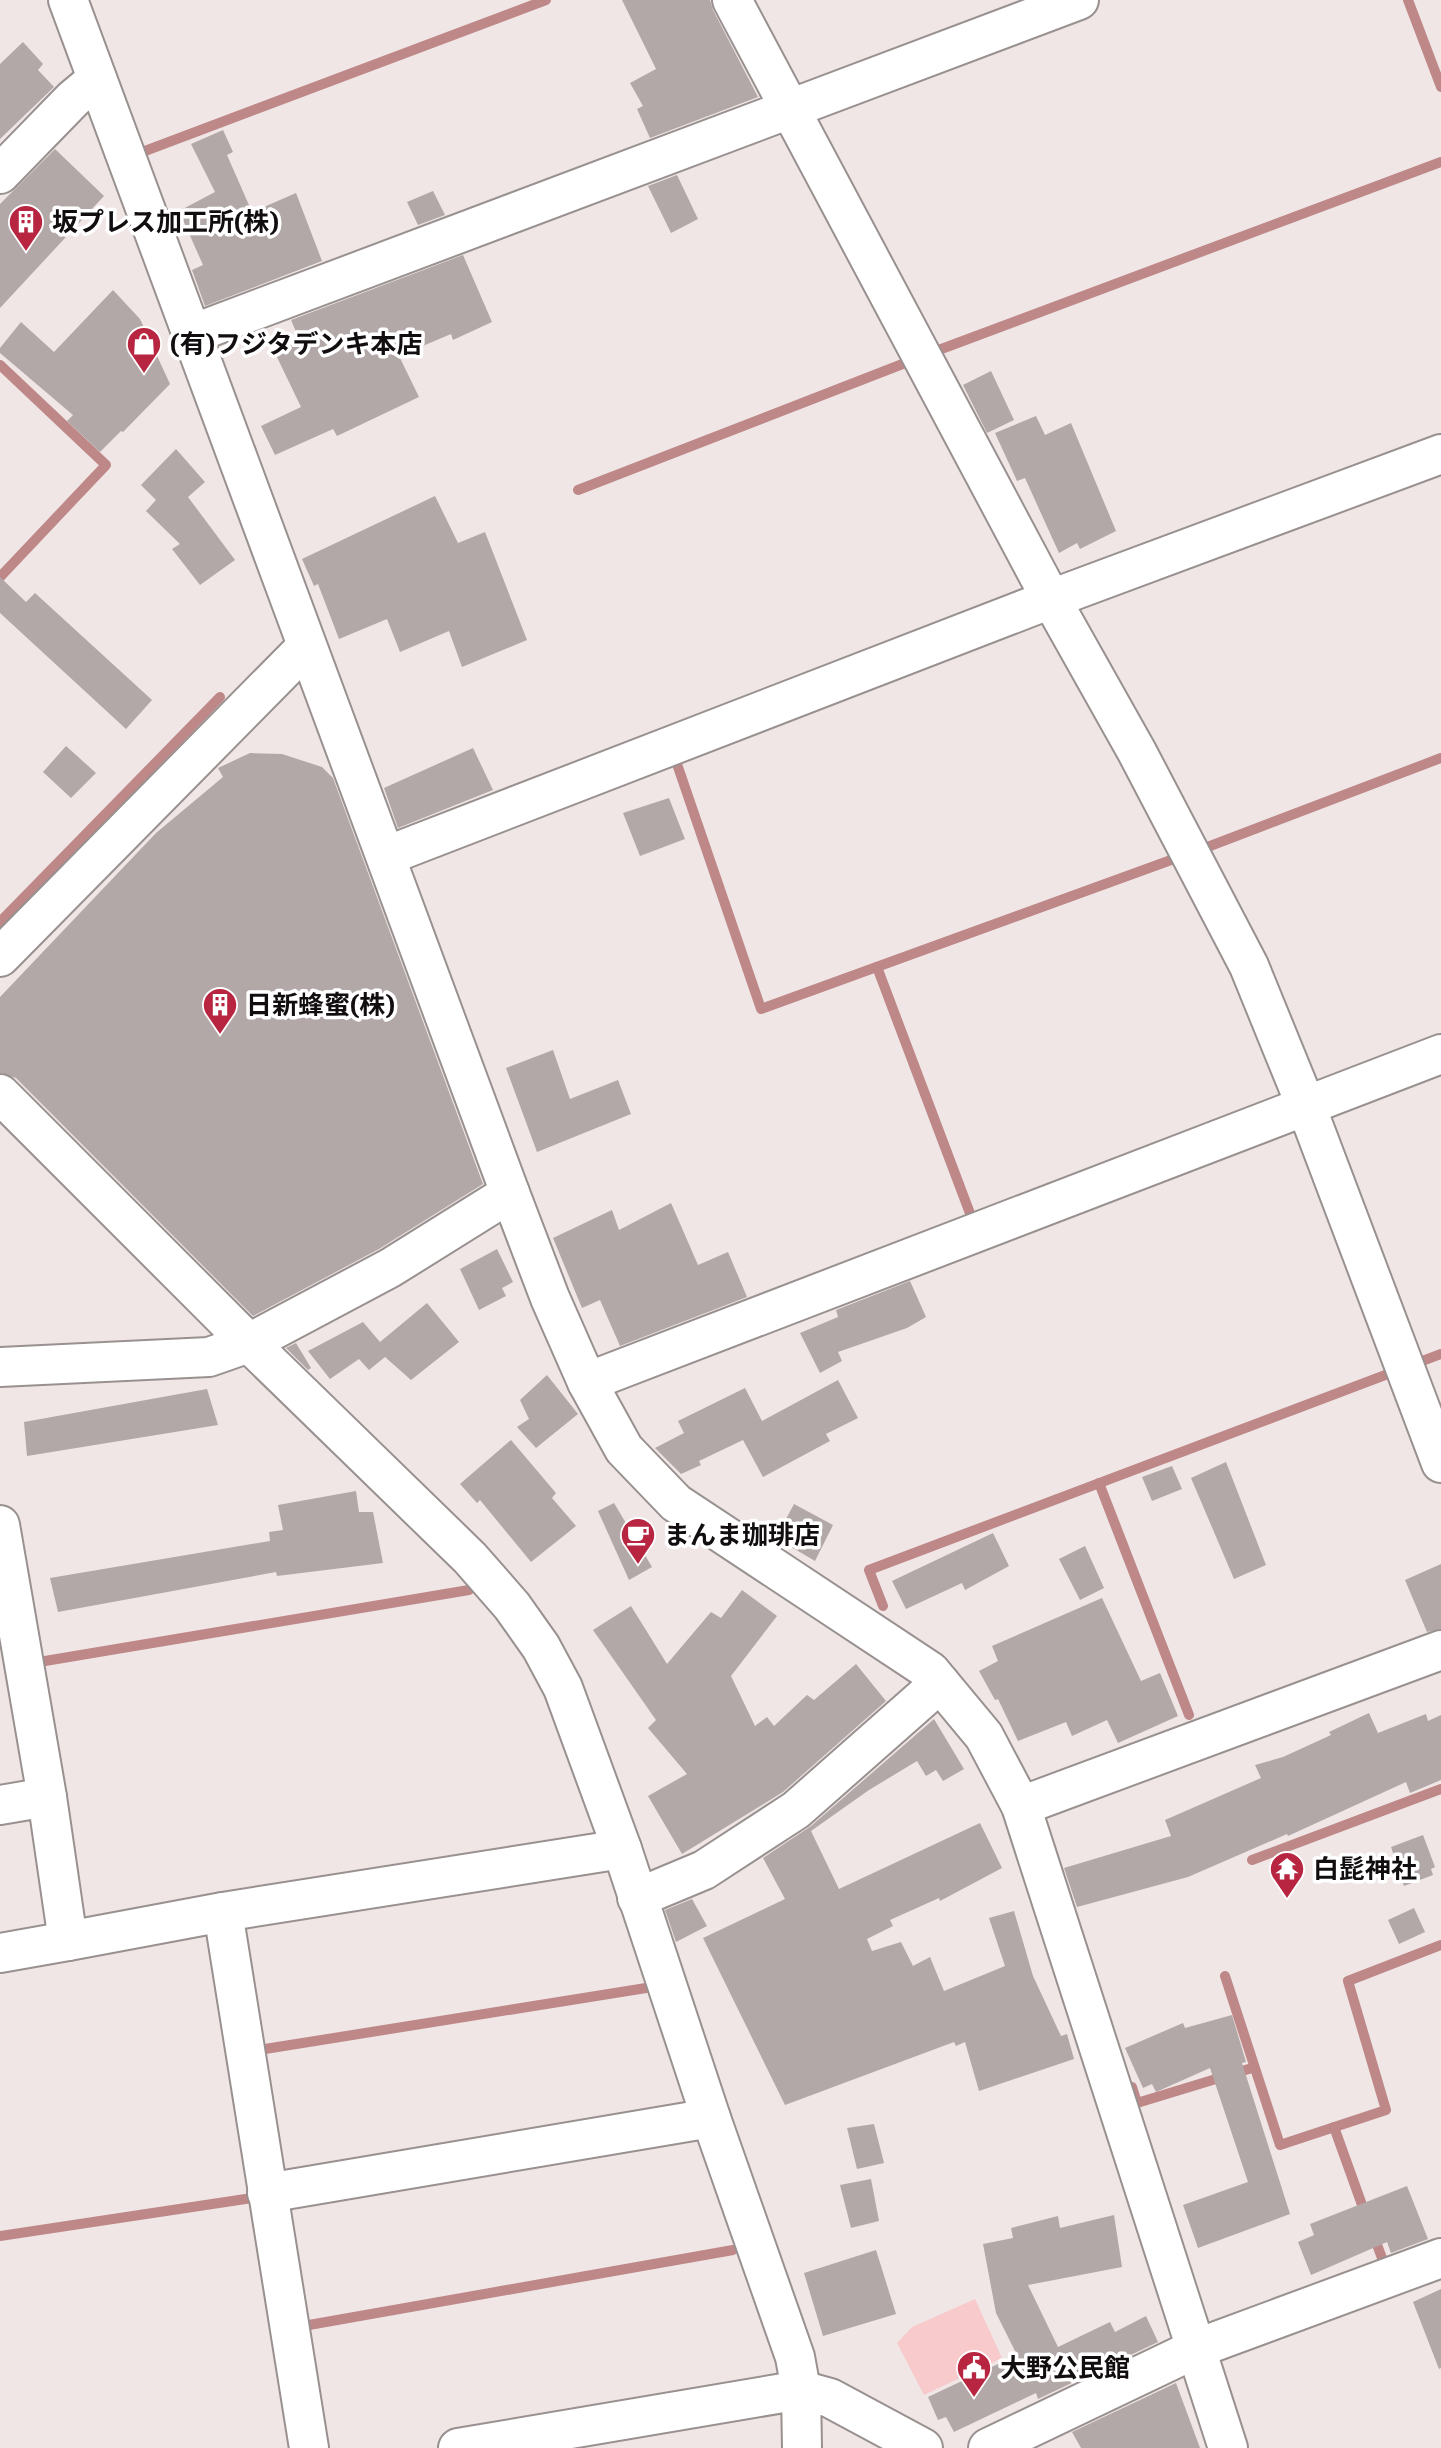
<svg xmlns="http://www.w3.org/2000/svg" width="1441" height="2448" viewBox="0 0 1441 2448" font-family="'Exo 2','Noto Sans JP',sans-serif">
<style>
.green{fill:#f8cacb}
.lines{fill:none;stroke-linecap:round;stroke-linejoin:round}
.stream{stroke:#be8788;stroke-width:10}
.building{fill:#b2a8a8}
.minor-casing{stroke:#999090;stroke-width:42}
.minor{stroke:#fff;stroke-width:38}
.labels{text-anchor:middle;stroke-width:7;stroke-linejoin:round;paint-order:stroke}
.poi-label{font-size:26px;font-weight:bold;fill:#120e0f;stroke:#fff;text-anchor:start}
</style>
<rect width="100%" height="100%" fill="#f0e6e6"/>
<path class="green" d="M975,2299L1002,2358L924,2395L897,2343L912,2327Z"/>
<g class="lines">
<g class="stream">
<path d="M1408,0L1441,87"/>
<path d="M145,151L546,0"/>
<path d="M0,365L106,465L0,577"/>
<path d="M578,490L936,351L1441,162"/>
<path d="M677,764L761,1009L1182,856"/>
<path d="M1197,851L1441,758"/>
<path d="M0,922L220,697"/>
<path d="M877,967L971,1216"/>
<path d="M1099,1483L1189,1715"/>
<path d="M883,1606L869,1570L1441,1354"/>
<path d="M45,1661L469,1590"/>
<path d="M1252,1860L1441,1789"/>
<path d="M1225,1976L1280,2145L1386,2110L1348,1981L1441,1945"/>
<path d="M265,2049L646,1988"/>
<path d="M1132,2087L1137,2103L1252,2068"/>
<path d="M1334,2127L1366,2216"/>
<path d="M1373,2234L1385,2266"/>
<path d="M0,2236L252,2198"/>
<path d="M309,2325L733,2250"/>
</g>
</g>
<g class="building">
<path d="M622,0H710L713,10L758,97L650,138L637,109L643,106L630,83L656,69Z"/>
<path d="M23,42L43,64L38,70L54,87L0,139V64Z"/>
<path d="M223,130L233,152L227,155L252,212L296,193L322,261L205,306L192,270L203,265L179,211L215,192L191,144Z"/>
<path d="M55,149L104,196L0,308V204Z"/>
<path d="M677,175L698,219L671,233L648,186Z"/>
<path d="M433,191L445,215L418,225L407,202Z"/>
<path d="M463,255L492,322L453,340L451,334L399,356L419,397L337,436L333,429L275,455L261,426L301,407L275,353L300,341L291,320Z"/>
<path d="M113,290L140,319L170,384L123,432L121,431L100,452L67,421L73,415L0,353V348L21,322L54,352Z"/>
<path d="M991,371L1014,420L987,433L963,385Z"/>
<path d="M1036,416L1045,435L1071,423L1116,531L1080,549L1077,543L1059,553L1025,478L1017,481L995,433Z"/>
<path d="M176,449L205,482L188,497L235,560L200,585L172,549L180,544L146,511L156,500L141,485Z"/>
<path d="M435,496L458,543L485,532L527,640L462,667L449,631L400,652L387,619L339,639L318,584L314,586L302,559Z"/>
<path d="M0,577L26,602L35,593L152,700L126,729L0,613Z"/>
<path d="M66,746L96,773L71,798L43,772Z"/>
<path d="M473,748L493,790L398,828L384,788Z"/>
<path d="M250,753L282,754L322,767L333,778L483,1184L379,1249L253,1316L16,1078L0,1073V997L156,833L223,777L218,768Z"/>
<path d="M669,798L685,839L640,856L623,813Z"/>
<path d="M553,1050L570,1099L618,1080L631,1114L537,1152L506,1068Z"/>
<path d="M671,1203L698,1265L728,1252L747,1297L620,1346L600,1300L582,1308L553,1238L612,1210L619,1230Z"/>
<path d="M497,1249L513,1282L502,1288L506,1296L479,1310L460,1269Z"/>
<path d="M910,1281L926,1317L907,1328L838,1352L842,1361L820,1373L800,1333L838,1317L836,1310Z"/>
<path d="M427,1303L459,1342L411,1380L385,1357L369,1370L359,1359L330,1379L308,1351L363,1322L380,1342Z"/>
<path d="M296,1343L311,1368L308,1370L286,1348Z"/>
<path d="M547,1375L578,1414L536,1448L517,1427L529,1419L520,1400Z"/>
<path d="M838,1380L858,1418L826,1434L830,1441L763,1477L743,1440L699,1461L701,1465L681,1474L655,1448L684,1433L678,1421L745,1388L762,1421Z"/>
<path d="M207,1389L218,1425L27,1456L24,1422Z"/>
<path d="M511,1440L556,1493L552,1498L576,1526L531,1562L480,1500L477,1503L460,1484Z"/>
<path d="M1226,1462L1266,1565L1234,1579L1191,1478Z"/>
<path d="M1172,1466L1182,1489L1152,1501L1142,1477Z"/>
<path d="M356,1491L359,1512H373L383,1563L277,1576L276,1572L58,1612L50,1578L270,1541L269,1532L283,1530L278,1505Z"/>
<path d="M614,1503L652,1567L629,1580L598,1511Z"/>
<path d="M794,1504L833,1525L815,1561L776,1538Z"/>
<path d="M993,1533L1009,1566L965,1590L962,1583L906,1609L892,1581Z"/>
<path d="M1085,1546L1104,1588L1080,1600L1059,1559Z"/>
<path d="M1441,1564V1629L1427,1632L1405,1580Z"/>
<path d="M742,1590L777,1616L731,1676L755,1726L767,1717L774,1726L807,1695L814,1700L856,1664L886,1701L783,1792L682,1854L648,1796L687,1774L648,1728L656,1720L593,1630L631,1606L667,1664L711,1612L721,1618Z"/>
<path d="M1102,1598L1141,1681L1160,1673L1178,1716L1118,1743L1107,1720L1072,1736L1066,1722L1018,1741L998,1699L995,1700L979,1671L998,1661L992,1646Z"/>
<path d="M1369,1713L1378,1733L1426,1714L1428,1721L1441,1715V1780L1410,1793L1406,1782L1288,1836L1287,1834L1188,1877L1077,1907L1064,1868L1171,1836L1165,1820L1261,1778L1255,1765L1283,1757L1331,1735L1329,1732Z"/>
<path d="M934,1719L964,1769L943,1781L936,1770L926,1776L917,1761L869,1790L811,1831L839,1889L980,1823L1002,1868L940,1901L939,1898L890,1920L893,1926L867,1939L872,1951L901,1942L913,1966L930,1957L944,1991L1005,1966L989,1918L1014,1911L1033,1976L1061,2036L1067,2034L1074,2059L979,2091L965,2042L956,2046L954,2042L785,2105L703,1938L785,1899L763,1858L811,1826Z"/>
<path d="M1423,1835L1435,1867L1431,1869L1433,1875L1404,1886L1391,1847Z"/>
<path d="M692,1899L707,1926L676,1942L665,1910Z"/>
<path d="M1414,1908L1425,1932L1399,1944L1388,1920Z"/>
<path d="M1232,2015L1246,2062L1242,2063L1290,2214L1198,2248L1183,2205L1248,2182L1210,2068L1156,2092L1152,2084L1143,2088L1125,2048L1183,2023L1185,2028Z"/>
<path d="M874,2124L884,2163L857,2169L847,2128Z"/>
<path d="M871,2179L879,2221L851,2228L840,2185Z"/>
<path d="M1407,2186L1428,2239L1391,2253L1387,2242L1311,2275L1298,2242L1314,2235L1310,2224Z"/>
<path d="M1114,2215L1122,2267L1028,2285L1058,2347L1110,2322L1115,2332L1146,2316L1158,2342L1038,2399L1036,2393L954,2432L946,2417L938,2420L928,2397L1017,2355L996,2313L983,2244L1013,2238L1011,2228L1058,2216L1060,2228Z"/>
<path d="M876,2250L896,2314L823,2336L804,2273Z"/>
<path d="M1441,2289V2368L1439,2369L1413,2302Z"/>
<path d="M1176,2383L1200,2448H1081L1072,2432Z"/>
</g>
<g class="lines">
<defs>
<g id="minor">
<path d="M68,0L510,1193L550,1298L587,1382L624,1449L676,1503L930,1671L984,1736L1021,1806L1228,2448"/>
<path d="M732,0L1051,599L1137,752L1249,966L1306,1106L1441,1463"/>
<path d="M0,174L73,99L97,79"/>
<path d="M192,334L1079,0"/>
<path d="M386,856L1051,599L1441,454"/>
<path d="M0,957L306,647"/>
<path d="M0,1094L249,1343L470,1558L512,1606L541,1647L563,1688L622,1849L711,2118L795,2357L801,2390L802,2448"/>
<path d="M0,1367L209,1357L249,1343L390,1268L510,1193"/>
<path d="M587,1382L1441,1054"/>
<path d="M0,1525L47,1797L68,1941L223,1912L622,1849"/>
<path d="M0,1805L47,1797"/>
<path d="M1021,1806L1441,1650"/>
<path d="M637,1898L704,1870L796,1810L940,1683"/>
<path d="M223,1912L309,2448"/>
<path d="M0,1953L68,1941"/>
<path d="M267,2193L711,2118"/>
<path d="M458,2448L801,2390L830,2398L923,2448"/>
<path d="M988,2448L1195,2349L1441,2258"/>
</g>
</defs>
<use href="#minor" class="minor-casing"/>
<use href="#minor" class="minor"/>
</g>
<defs>
<symbol id="building-pin" viewBox="-11 -11 22 30"><path d="M0 17L-7.5 6A9.5 9.5 0 1 1 7.5 6Z" fill="#b72540" stroke="#fff"/><path d="M-4-6H4V6H1V3H-1V6H-4ZM-2.5-4.3h1.7v1.8h-1.7ZM.8-4.3h1.7v1.8H.8ZM-2.5-1h1.7V.8h-1.7ZM.8-1h1.7V.8H.8Z" fill="#fff"/></symbol>
<symbol id="shop-pin" viewBox="-11 -11 22 30"><path d="M0 17L-7.5 6A9.5 9.5 0 1 1 7.5 6Z" fill="#b72540" stroke="#fff"/><path d="M-5-2.5h2.3a2.7 3.5 0 0 1 5.4 0H5L5.5 6h-11ZM-1.5-2.5h3a1.5 2.3 0 0 0-3 0Z" fill="#fff"/></symbol>
<symbol id="cafe-pin" viewBox="-11 -11 22 30"><path d="M0 17L-7.5 6A9.5 9.5 0 1 1 7.5 6Z" fill="#b72540" stroke="#fff"/><path d="M-5.5-4.5H6V0H3Q3 3.5 0 3.5H-2.5Q-5.5 3.5-5.5 0ZM3-3.2v2h1.7v-2ZM-6 4.5H4V6H-6Z" fill="#fff"/></symbol>
<symbol id="temple-pin" viewBox="-11 -11 22 30"><path d="M0 17L-7.5 6A9.5 9.5 0 1 1 7.5 6Z" fill="#b72540" stroke="#fff"/><path d="M0-6L5-2H3V0L6.5 2.5H4V6H1.5V3h-3V6H-4V2.5H-6.5L-3 0V-2H-5Z" fill="#fff"/></symbol>
<symbol id="civic-pin" viewBox="-11 -11 22 30"><path d="M0 17L-7.5 6A9.5 9.5 0 1 1 7.5 6Z" fill="#b72540" stroke="#fff"/><path d="M-.6-6.5H3V-4.5H.6V-3L4-1V1h2V6H-6V1h2V-1L-.6-3ZM-1.2 2.5V6h2.4V2.5Z" fill="#fff"/></symbol>
</defs>
<g fill-rule="evenodd">
<use href="#building-pin" x="6" y="202" width="40" height="54"/>
<use href="#shop-pin" x="124" y="324" width="40" height="54"/>
<use href="#building-pin" x="200" y="985" width="40" height="54"/>
<use href="#cafe-pin" x="618" y="1515" width="40" height="54"/>
<use href="#temple-pin" x="1267" y="1849" width="40" height="54"/>
<use href="#civic-pin" x="954" y="2348" width="40" height="54"/>
</g>
<g class="labels">
<g class="poi-label">
<text x="52" y="231">坂プレス加工所(株)</text>
<text x="170" y="353">(有)フジタデンキ本店</text>
<text x="246" y="1014">日新蜂蜜(株)</text>
<text x="664" y="1544">まんま珈琲店</text>
<text x="1313" y="1878">白髭神社</text>
<text x="1000" y="2377">大野公民館</text>
</g>
</g>
</svg>
